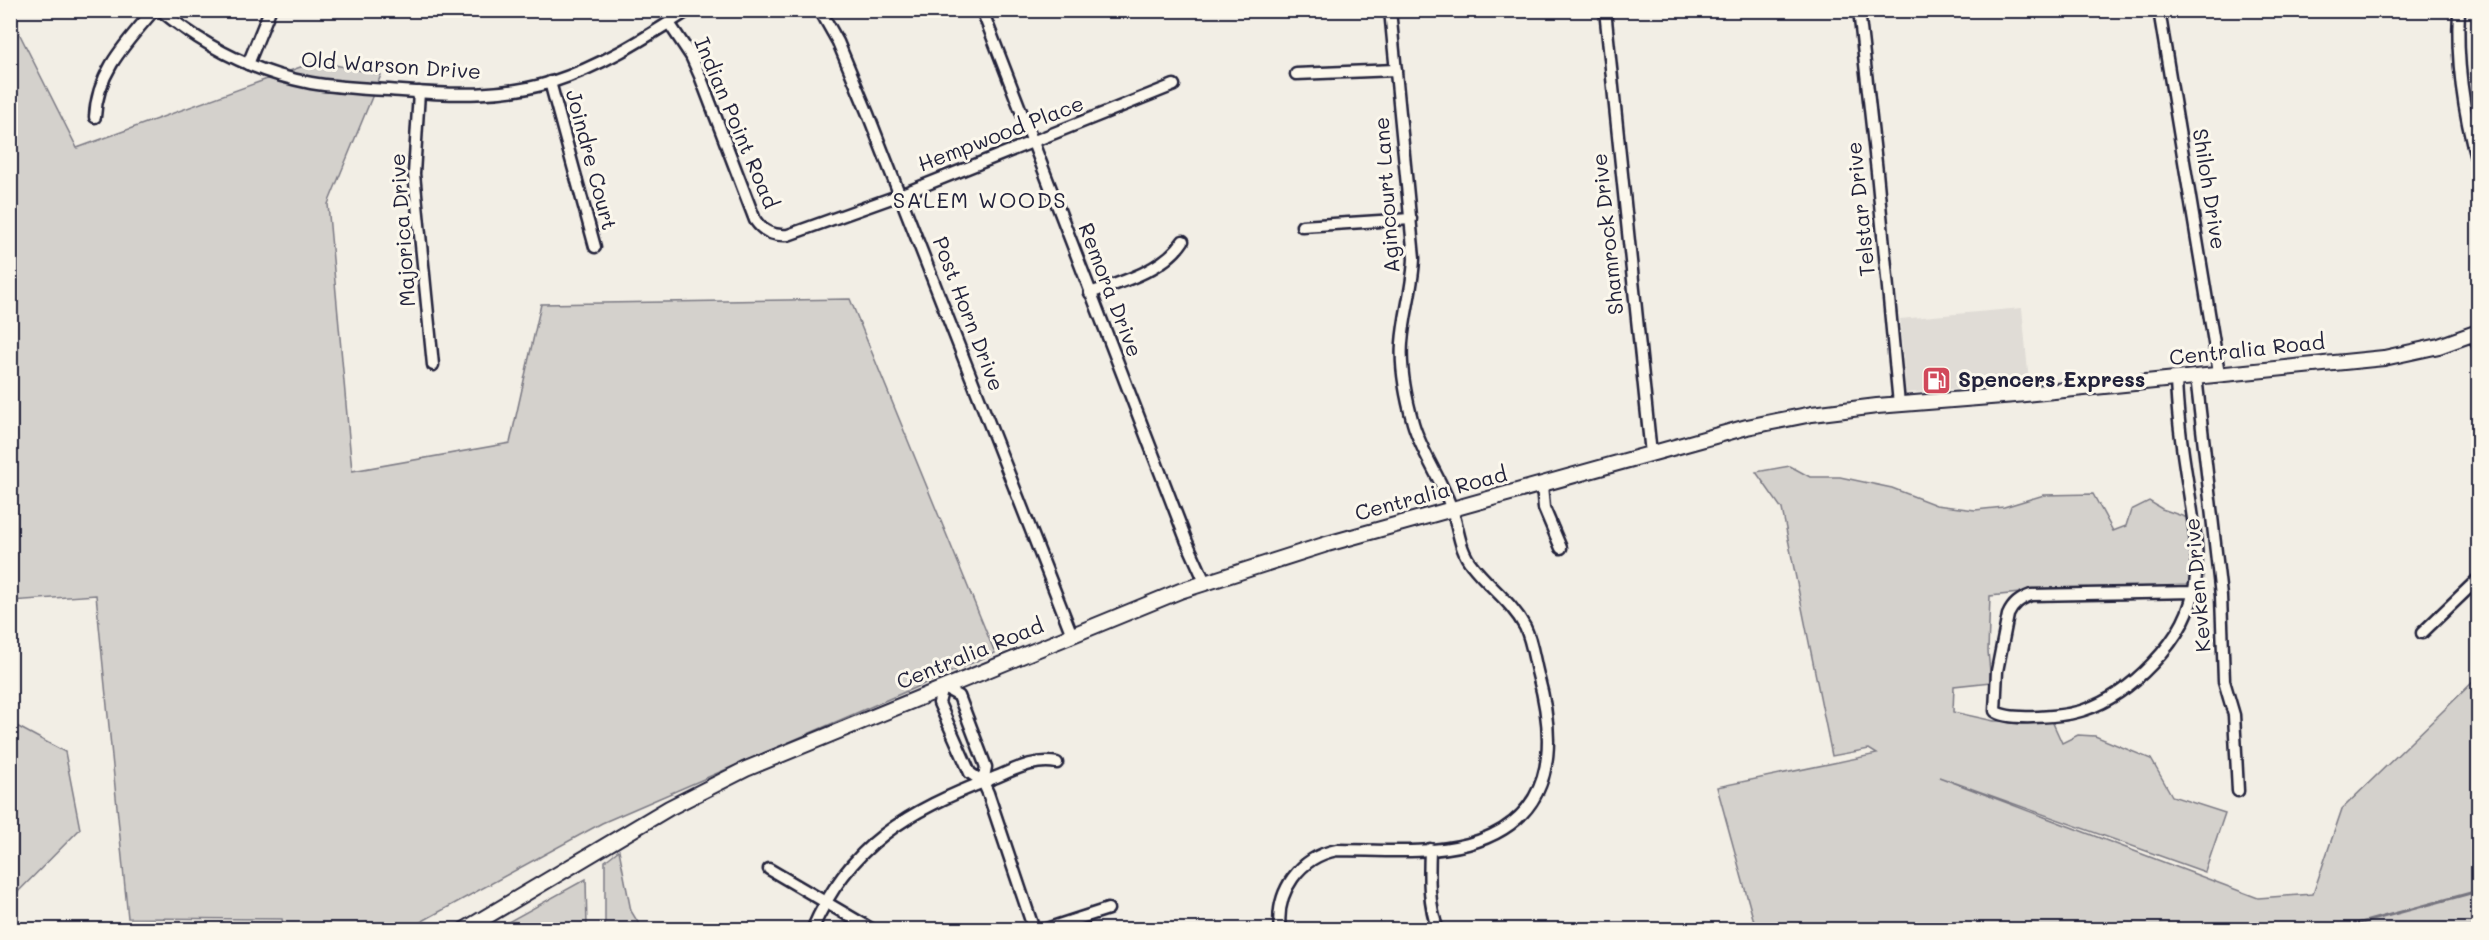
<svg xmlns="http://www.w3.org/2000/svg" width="2489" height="940" viewBox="0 0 2489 940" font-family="Mali,sans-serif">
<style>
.built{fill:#e0dcd6}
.green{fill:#d4d1cc;stroke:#7b7a84;stroke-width:1.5}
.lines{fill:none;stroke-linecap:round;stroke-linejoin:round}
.stream{stroke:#76747f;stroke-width:3}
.minor-casing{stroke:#22223b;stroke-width:15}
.secondary-casing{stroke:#22223b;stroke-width:18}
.minor{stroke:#fbf7ec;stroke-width:10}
.secondary{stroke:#fbf7ec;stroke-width:14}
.labels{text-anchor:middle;stroke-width:6;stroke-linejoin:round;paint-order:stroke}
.street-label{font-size:21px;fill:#22223b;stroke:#fbf7ec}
.poi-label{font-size:21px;font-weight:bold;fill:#22223b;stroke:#fbf7ec;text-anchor:start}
.neighbourhood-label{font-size:22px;letter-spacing:1.5px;fill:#22223b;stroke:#fbf7ec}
</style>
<rect width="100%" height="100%" fill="#f2eee5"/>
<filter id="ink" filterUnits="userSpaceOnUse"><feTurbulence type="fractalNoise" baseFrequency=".0167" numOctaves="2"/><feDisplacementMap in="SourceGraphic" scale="12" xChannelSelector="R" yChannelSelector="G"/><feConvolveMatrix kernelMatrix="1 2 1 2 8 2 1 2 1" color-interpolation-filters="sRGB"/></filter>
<g filter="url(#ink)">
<path class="built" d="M2022,308L2029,383L1906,393L1900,319Z"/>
<g class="green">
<path d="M10,15L77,148L317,61L381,75L328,204L352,471L510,443L541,304L850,299L995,653L602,823L408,929H284L282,919L128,918L96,595L11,601Z"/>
<path d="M1790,466L1810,477H1840L1892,488L1936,505L1975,510L2004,507L2044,495L2093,494L2113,531L2126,526L2131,510L2149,501L2162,509L2188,518L2194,560L2189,587L2020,593L1990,596L1988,651L1991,682L1954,686L1953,712L1994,721H2052L2062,743L2078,735L2095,736L2151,759L2172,796L2225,813L2205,872L1939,777L2258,898L2313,894L2342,809L2478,677V929H1756L1717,787L1877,754L1869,749L1832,756L1782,509L1756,472Z"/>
<path d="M11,723L65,752L80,829L11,899Z"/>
<path d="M619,850L631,911L642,929H605V861Z"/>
<path d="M586,879L587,929H510L508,922Z"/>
</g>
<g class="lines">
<path class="stream" d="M2335,930L2478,891"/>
<defs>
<g id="minor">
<path d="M160,10C204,46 256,73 311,83C341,88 372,89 402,91C453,95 503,97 552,82C602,66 645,38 689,10"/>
<path d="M820,10L838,42L868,114L1072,635"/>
<path d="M982,10L1187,542L1205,582"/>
<path d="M1605,10L1651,454"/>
<path d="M1859,10L1877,172L1899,404"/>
<path d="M2159,10L2219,373"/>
<path d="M2459,10C2456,63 2464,115 2478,165"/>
<path d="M669,23L691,56L700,76L755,220C763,232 773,236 788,235L900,195L1174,85"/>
<path d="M248,64L270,10"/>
<path d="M1296,74L1396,70"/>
<path d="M550,82L595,247"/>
<path d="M419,92L414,174L433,365"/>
<path d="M95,117C97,72 126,43 154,10"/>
<path d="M1302,226L1411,219"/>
<path d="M1090,293C1122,282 1164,270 1183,241"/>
<path d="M2473,335L2478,346"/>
<path d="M2196,376L2221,596L2224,681L2234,715L2238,791"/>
<path d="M2176,378C2177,415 2182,450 2188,486C2200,560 2208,606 2152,664C2133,684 2111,701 2084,710C2067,716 2009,722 1995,711L1997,671L2008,615C2013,604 2020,599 2031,595L2194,592"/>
<path d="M1542,485L1544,508L1561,548"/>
<path d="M2422,633L2478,579"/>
<path d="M983,782L986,767L959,696L943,687L939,703L970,773L983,782L988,793L1034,930"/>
<path d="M1430,849C1429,877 1428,903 1438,930"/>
<path d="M769,869L873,930"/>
<path d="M812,930C849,844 908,811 991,779C1012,771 1034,758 1057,763"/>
<path d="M1043,930L1108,909"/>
<path d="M1280,930C1275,891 1300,857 1337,850C1379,850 1427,855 1468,844C1554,820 1558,748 1538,675C1534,660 1532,641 1525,627C1512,602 1489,587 1472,565C1459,550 1459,529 1452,510C1442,480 1422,454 1413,423C1406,398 1400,370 1402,343C1404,314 1413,287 1414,258L1390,10"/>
</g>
<path id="secondary" d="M464,930L669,808L746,769L1180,591L1327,544L1747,427L1812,414L1877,406L2015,395L2384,358L2439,346L2478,332"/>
</defs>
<use href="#minor" class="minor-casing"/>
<use href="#secondary" class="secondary-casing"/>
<use href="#minor" class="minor"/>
<use href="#secondary" class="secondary"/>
</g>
</g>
<defs>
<symbol id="fuel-square" viewBox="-11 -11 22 22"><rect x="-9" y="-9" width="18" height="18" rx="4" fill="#d1495b" stroke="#fbf7ec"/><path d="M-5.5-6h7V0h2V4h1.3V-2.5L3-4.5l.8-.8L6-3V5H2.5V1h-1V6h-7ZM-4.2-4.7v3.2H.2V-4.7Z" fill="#fff"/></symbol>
</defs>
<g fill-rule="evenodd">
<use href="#fuel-square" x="1920" y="364" width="33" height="33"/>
</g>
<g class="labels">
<g class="street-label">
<text transform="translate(391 66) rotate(4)" y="7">Old Warson Drive</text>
<text transform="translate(736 123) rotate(67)" y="7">Indian Point Road</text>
<text transform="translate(1001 134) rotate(-21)" y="7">Hempwood Place</text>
<text transform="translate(591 160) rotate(75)" y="7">Joindre Court</text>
<text transform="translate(2209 189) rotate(81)" y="7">Shiloh Drive</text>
<text transform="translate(1387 195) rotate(-94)" y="7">Agincourt Lane</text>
<text transform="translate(1861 209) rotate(-96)" y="7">Telstar Drive</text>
<text transform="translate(403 230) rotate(-94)" y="7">Majorica Drive</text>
<text transform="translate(1608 234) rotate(-96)" y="7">Shamrock Drive</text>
<text transform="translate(1110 290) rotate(69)" y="7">Remora Drive</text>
<text transform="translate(968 314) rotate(69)" y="7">Post Horn Drive</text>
<text transform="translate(2247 350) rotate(-6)" y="7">Centralia Road</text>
<text transform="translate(1431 494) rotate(-15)" y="7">Centralia Road</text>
<text transform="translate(2198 585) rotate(-95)" y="7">Kevken Drive</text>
<text transform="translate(970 654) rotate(-22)" y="7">Centralia Road</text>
</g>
<g class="poi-label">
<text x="1958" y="387">Spencers Express</text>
</g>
<g class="neighbourhood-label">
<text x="980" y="208">SALEM WOODS</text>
</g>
</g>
<rect width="2489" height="940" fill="none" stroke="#fbf7ec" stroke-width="36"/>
<rect x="18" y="18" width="2453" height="904" fill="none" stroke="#22223b" stroke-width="2" filter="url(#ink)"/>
</svg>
